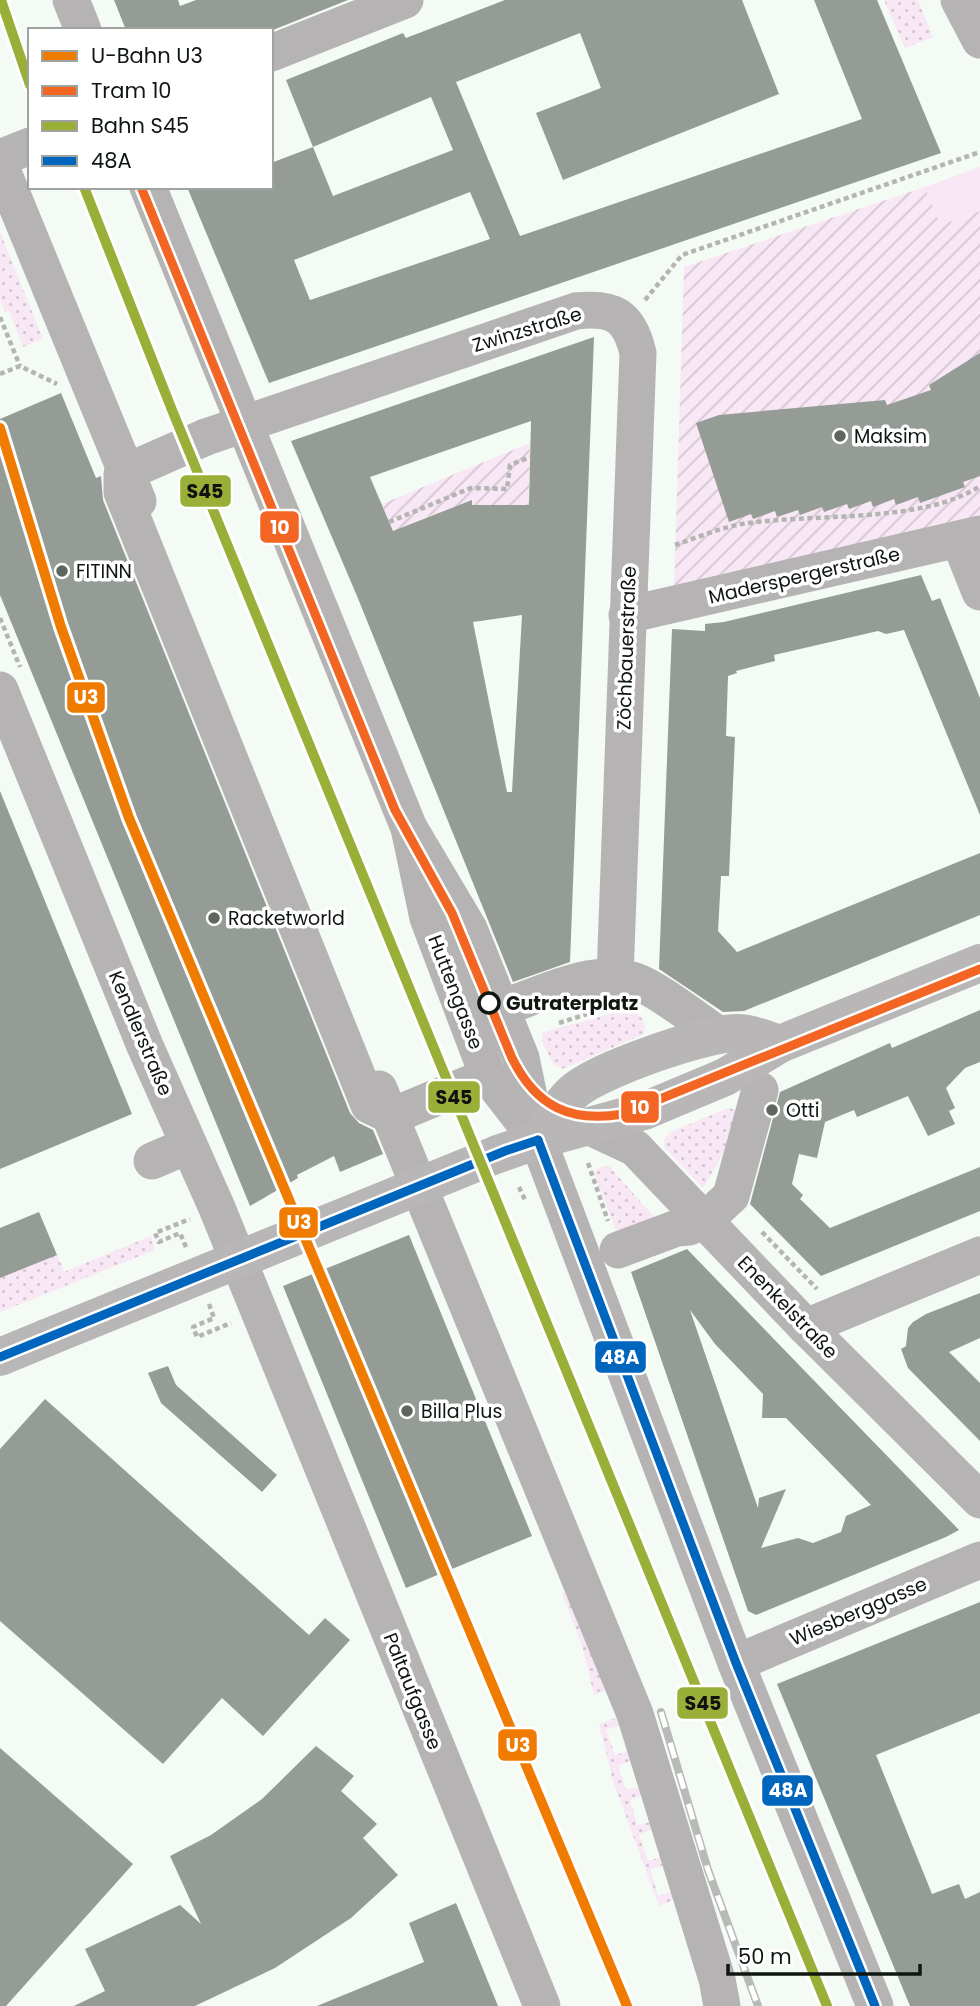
<svg xmlns="http://www.w3.org/2000/svg" width="980" height="2006" viewBox="0 0 980 2006" font-family="Poppins,sans-serif">
<style>
.grass{fill:url(#grass-dots)}
.garden{fill:url(#garden-furrows)}
.pitch{fill:#f8e7f5}
.building{fill:#959b95;fill-rule:evenodd}
.lines{fill:none;stroke-linecap:round;stroke-linejoin:round}
.path{stroke:#b4b4b3;stroke-width:4.5;stroke-dasharray:5 3.5;stroke-linecap:butt}
.minor{stroke:#b6b3b5;stroke-width:37}
.major{stroke:#b8b6b7;stroke-width:38}
.rail-casing{stroke:#b8bab8;stroke-width:8}
.rail{stroke:#fff;stroke-width:5;stroke-dasharray:16;stroke-linecap:butt}
.minor-bridge{stroke:#b6b3b5;stroke-width:37}
.major-bridge{stroke:#b8b6b7;stroke-width:38}
.bus-1-casing{stroke:#fff;stroke-width:14}
.bus-1{stroke:#0065bd;stroke-width:9}
.rail-1-casing{stroke:#fff;stroke-width:16}
.rail-1{stroke:#9aaf38;stroke-width:10}
.tram-1-casing{stroke:#fff;stroke-width:14}
.tram-1{stroke:#f26522;stroke-width:9}
.metro-1-casing{stroke:#fff;stroke-width:16}
.metro-1{stroke:#ef7c00;stroke-width:10}
.poi-dot{fill:#5f6660;stroke:#fff;stroke-width:2.5}
.stop-dot{fill:#fff;stroke:#0f1710;stroke-width:3.5}
.labels{text-anchor:middle;stroke-width:7;stroke-linejoin:round;paint-order:stroke}
.street-label{font-size:19px;fill:#0f1710;stroke:#fff}
.poi-label{font-size:19px;fill:#0f1710;stroke:#fff;text-anchor:start}
.stop-label{font-size:19px;font-weight:bold;fill:#0f1710;stroke:#fff;text-anchor:start}
.line-badge{stroke:#fff;stroke-width:2.5}
.badge-label{font-size:19px;text-anchor:middle;font-weight:bold;fill:#fff}
.pale-badge-label{font-size:19px;text-anchor:middle;font-weight:bold;fill:#111}
</style>
<defs>
<pattern id="grass-dots" width="8" height="8" patternUnits="userSpaceOnUse" patternTransform="scale(1.75)"><rect width="8" height="8" fill="#f8e7f5"/><path d="M2 2h.1M6 6h.1" fill="none" stroke="#d3c5d1" stroke-width="1.8" stroke-linecap="round"/></pattern>
<pattern id="garden-furrows" width="10" height="10" patternUnits="userSpaceOnUse" patternTransform="scale(1.75)"><rect width="10" height="10" fill="#f8e7f5"/><path d="M-1 1l2-2M0 10L10 0M9 11l2-2" fill="none" stroke="#d3c5d1"/></pattern>
</defs>
<rect width="100%" height="100%" fill="#f4faf4"/>
<g class="grass">
<path d="M884,0H918L933,37L905,48Z"/>
<path d="M0,232L43,339L23,347L9,311L5,312L0,300Z"/>
<path d="M621,1011C636,1011 648,1017 644,1034L565,1068L561,1069L553,1063L541,1040L544,1032Z"/>
<path d="M728,1108L740,1111L743,1120L703,1188L664,1147V1139L671,1132Z"/>
<path d="M609,1166L662,1226L621,1244L594,1172L600,1167Z"/>
<path d="M151,1236L155,1250L0,1312V1278L57,1254L64,1272Z"/>
<path d="M562,1592H568L607,1690L594,1695L583,1649Z"/>
<path d="M619,1717L620,1725L606,1730L615,1755L629,1751L632,1760L618,1766L626,1790L641,1786L643,1795L630,1800L637,1825L651,1822L653,1829L639,1835L648,1861L661,1857L664,1865L650,1869L658,1896L671,1892L675,1899L659,1906L613,1781L599,1724Z"/>
</g>
<g class="garden">
<path d="M925,187L940,225L980,211V519L674,591L684,267Z"/>
<path d="M530,443L528,555L472,527V501L452,508L444,536L435,514L415,522L403,555L382,504Z"/>
</g>
<path class="pitch" d="M980,167V211L940,225L925,187Z"/>
<g class="building">
<path d="M114,0H178L180,6L196,0H348L273,30H126Z"/>
<path d="M505,0H742L779,94L563,180L536,113L601,88L580,33L456,82L520,236L862,119L814,0H877L941,153L269,383L187,187H271V163L313,147L286,80L403,33L406,38ZM431,97L453,150L333,196L313,147ZM470,192L490,239L310,300L294,260Z"/>
<path d="M594,337L570,962L513,982L357,596L291,441ZM531,421L529,505H472V500L393,531L370,477ZM522,615L512,792H507L473,622Z"/>
<path d="M980,353V476L963,482L965,487L920,503L918,497L896,505L894,499L873,507L871,501L849,509L847,504L824,512L822,507L800,515L798,510L777,517L775,511L753,519L751,514L729,522L696,423L719,415L885,400L887,405L931,390L929,385Z"/>
<path d="M61,393L96,478L101,476L103,500L350,1113L359,1123L373,1130L383,1154L340,1172L334,1156L297,1175L298,1178L250,1206L0,595V419Z"/>
<path d="M921,575L932,601L940,598L980,698V815L904,630L886,634L878,631L774,655L775,661L736,671L737,673L728,676L726,736L735,737L729,876H721L718,931L737,952L980,853V915L744,1011L723,1012L659,969L672,629L705,631V624L724,622Z"/>
<path d="M0,791L132,1114L0,1169Z"/>
<path d="M980,1010V1062L965,1068L946,1088L955,1108L949,1111L955,1124L928,1136L908,1096L857,1117L854,1110L825,1122L817,1158L799,1154L792,1184L803,1195L800,1199L830,1228L980,1167V1211L821,1276L750,1204L780,1092L890,1043L892,1048Z"/>
<path d="M39,1212L57,1255L0,1278V1228Z"/>
<path d="M409,1235L532,1536L406,1588L283,1286Z"/>
<path d="M687,1249L827,1394L959,1530L946,1537L756,1615L748,1611L631,1272ZM690,1310L715,1344L763,1394L762,1418H786L871,1505L846,1516L841,1532L813,1543L798,1538L761,1548L786,1489L759,1498L758,1508Z"/>
<path d="M980,1293V1338L949,1352L980,1383V1441L908,1368L901,1349L906,1346L908,1328L913,1322L926,1314Z"/>
<path d="M168,1366L176,1385L277,1475L262,1492L161,1403L148,1373Z"/>
<path d="M45,1399L309,1635L325,1618L350,1640L263,1736L222,1698L163,1764L0,1621V1449Z"/>
<path d="M980,1602V1713L876,1755L932,1894L959,1884L965,1899L980,1892V2006H910L777,1684Z"/>
<path d="M316,1746L354,1776L341,1791L377,1824L363,1838L398,1875L351,1918L275,1968L195,2006H74L105,1991L85,1949L180,1905L201,1924L170,1856L211,1835L262,1799Z"/>
<path d="M0,1748L133,1864L6,2006H0Z"/>
<path d="M456,1903L498,2006H317L424,1962L409,1923Z"/>
</g>
<g class="lines">
<g class="path">
<path d="M645,300L682,255L980,152"/>
<path d="M0,317L20,366"/>
<path d="M0,374L20,366L57,384"/>
<path d="M389,522L471,488L507,489L510,465L530,457"/>
<path d="M675,545C696,538 719,528 742,524C809,513 923,524 980,486"/>
<path d="M0,618L20,667"/>
<path d="M559,1023L587,1014"/>
<path d="M588,1163L608,1221"/>
<path d="M519,1187L526,1202"/>
<path d="M762,1232L817,1289"/>
<path d="M186,1247L180,1233L159,1242L155,1233L190,1219"/>
<path d="M209,1304L214,1318L193,1327L197,1337L231,1323"/>
</g>
<g class="minor">
<path d="M71,0L83,30"/>
<path d="M959,0L980,40"/>
<path d="M271,53L405,0"/>
<path d="M0,158L30,146"/>
<path d="M0,165L138,501"/>
<path d="M148,187L409,828L428,918L488,1076L533,1134"/>
<path d="M206,437L576,311C613,307 629,315 638,353L615,977"/>
<path d="M959,539L980,592"/>
<path d="M627,615L980,534"/>
<path d="M0,690L145,1046L217,1208L542,2006"/>
<path d="M409,828L469,929L521,1058L538,1140L736,1663L875,2006"/>
<path d="M501,1008C542,995 589,968 632,980C654,986 698,1021 719,1035"/>
<path d="M379,1089L635,1714L717,1979L722,2006"/>
<path d="M392,1116L488,1076"/>
<path d="M588,1126L635,1148L806,1327L980,1500"/>
<path d="M152,1161L189,1145"/>
<path d="M618,1250L677,1228L689,1227L705,1220L731,1196L760,1090"/>
<path d="M806,1327L980,1255"/>
<path d="M736,1663L980,1560"/>
</g>
<g class="major">
<path d="M538,1140C550,1124 561,1101 577,1089C603,1069 706,1032 739,1033C752,1033 767,1040 780,1044"/>
<path d="M498,1154L538,1140L644,1111L725,1077L780,1044L980,963"/>
<path d="M0,1357L46,1338"/>
</g>
<defs>
<path id="rail" d="M661,1712L708,1870L758,2006"/>
</defs>
<use href="#rail" class="rail-casing"/>
<use href="#rail" class="rail"/>
<path class="minor-bridge" d="M206,437L122,474V492L369,1105L392,1116"/>
<path class="major-bridge" d="M46,1338L498,1154"/>
<defs>
<g id="bus-1">
<path d="M538,1140L736,1663L875,2006"/>
<path d="M0,1357L505,1151L538,1140"/>
</g>
</defs>
<use href="#bus-1" class="bus-1-casing"/>
<use href="#bus-1" class="bus-1"/>
<defs>
<g id="rail-1">
<path d="M1,0L30,85"/>
<path d="M84,187L172,410L827,2006"/>
</g>
</defs>
<use href="#rail-1" class="rail-1-casing"/>
<use href="#rail-1" class="rail-1"/>
<defs>
<path id="tram-1" d="M141,187L395,810L452,913L512,1058C536,1107 571,1123 623,1114L980,969"/>
</defs>
<use href="#tram-1" class="tram-1-casing"/>
<use href="#tram-1" class="tram-1"/>
<defs>
<path id="metro-1" d="M0,428L61,627L129,818L627,2006"/>
</defs>
<use href="#metro-1" class="metro-1-casing"/>
<use href="#metro-1" class="metro-1"/>
</g>
<g class="poi-dot">
<circle cx="840" cy="436" r="7"/>
<circle cx="62" cy="571" r="7"/>
<circle cx="214" cy="918" r="7"/>
<circle cx="772" cy="1110" r="7"/>
<circle cx="407" cy="1411" r="7"/>
</g>
<circle class="stop-dot" cx="489" cy="1003" r="10"/>
<g class="labels">
<g class="street-label">
<text transform="translate(527 329) rotate(-17)" y="7">Zwinzstraße</text>
<text transform="translate(804 575) rotate(-13)" y="7">Maderspergerstraße</text>
<text transform="translate(626 648) rotate(-88)" y="7">Zöchbauerstraße</text>
<text transform="translate(456 992) rotate(69)" y="7">Huttengasse</text>
<text transform="translate(141 1033) rotate(67)" y="7">Kendlerstraße</text>
<text transform="translate(788 1307) rotate(46)" y="7">Enenkelstraße</text>
<text transform="translate(858 1611) rotate(-23)" y="7">Wiesberggasse</text>
<text transform="translate(413 1691) rotate(68)" y="7">Paltaufgasse</text>
</g>
<g class="poi-label">
<text x="854" y="443">Maksim</text>
<text x="76" y="578">FITINN</text>
<text x="228" y="925">Racketworld</text>
<text x="786" y="1117">Otti</text>
<text x="421" y="1418">Billa Plus</text>
</g>
<g class="stop-label">
<text x="506" y="1010">Gutraterplatz</text>
</g>
</g>
<g class="line-badge">
<rect x="179" y="474" width="53" height="34" rx="7" fill="#9aaf38"/>
<rect x="259" y="510" width="41" height="34" rx="7" fill="#f26522"/>
<rect x="66" y="681" width="40" height="33" rx="7" fill="#ef7c00"/>
<rect x="427" y="1080" width="54" height="34" rx="7" fill="#9aaf38"/>
<rect x="620" y="1090" width="40" height="34" rx="7" fill="#f26522"/>
<rect x="278" y="1206" width="41" height="33" rx="7" fill="#ef7c00"/>
<rect x="594" y="1340" width="53" height="34" rx="7" fill="#0065bd"/>
<rect x="676" y="1686" width="53" height="34" rx="7" fill="#9aaf38"/>
<rect x="497" y="1728" width="41" height="34" rx="7" fill="#ef7c00"/>
<rect x="761" y="1774" width="53" height="33" rx="7" fill="#0065bd"/>
</g>
<g class="badge-label">
<text x="280" y="534">10</text>
<text x="86" y="704">U3</text>
<text x="640" y="1114">10</text>
<text x="299" y="1229">U3</text>
<text x="620" y="1364">48A</text>
<text x="518" y="1752">U3</text>
<text x="788" y="1797">48A</text>
</g>
<g class="pale-badge-label">
<text x="205" y="498">S45</text>
<text x="454" y="1104">S45</text>
<text x="703" y="1710">S45</text>
</g>
<rect x="28" y="28" width="245" height="161" fill="#ffffff" stroke="#9fa29f" stroke-width="2"/>
<rect x="42" y="51" width="35" height="10" fill="#ef7c00" stroke="#9fa29f" stroke-width="2"/>
<text x="91" y="63" font-size="21" fill="#0f1710">U-Bahn U3</text>
<rect x="42" y="86" width="35" height="10" fill="#f26522" stroke="#9fa29f" stroke-width="2"/>
<text x="91" y="98" font-size="21" fill="#0f1710">Tram 10</text>
<rect x="42" y="121" width="35" height="10" fill="#9aaf38" stroke="#9fa29f" stroke-width="2"/>
<text x="91" y="133" font-size="21" fill="#0f1710">Bahn S45</text>
<rect x="42" y="156" width="35" height="10" fill="#0065bd" stroke="#9fa29f" stroke-width="2"/>
<text x="91" y="168" font-size="21" fill="#0f1710">48A</text>
<path d="M728 1964v10h192v-10" fill="none" stroke="#0f1710" stroke-width="3.5"/>
<text x="738" y="1964" font-size="21" fill="#0f1710" stroke="#ffffff" stroke-width="5" paint-order="stroke">50 m</text>
</svg>
